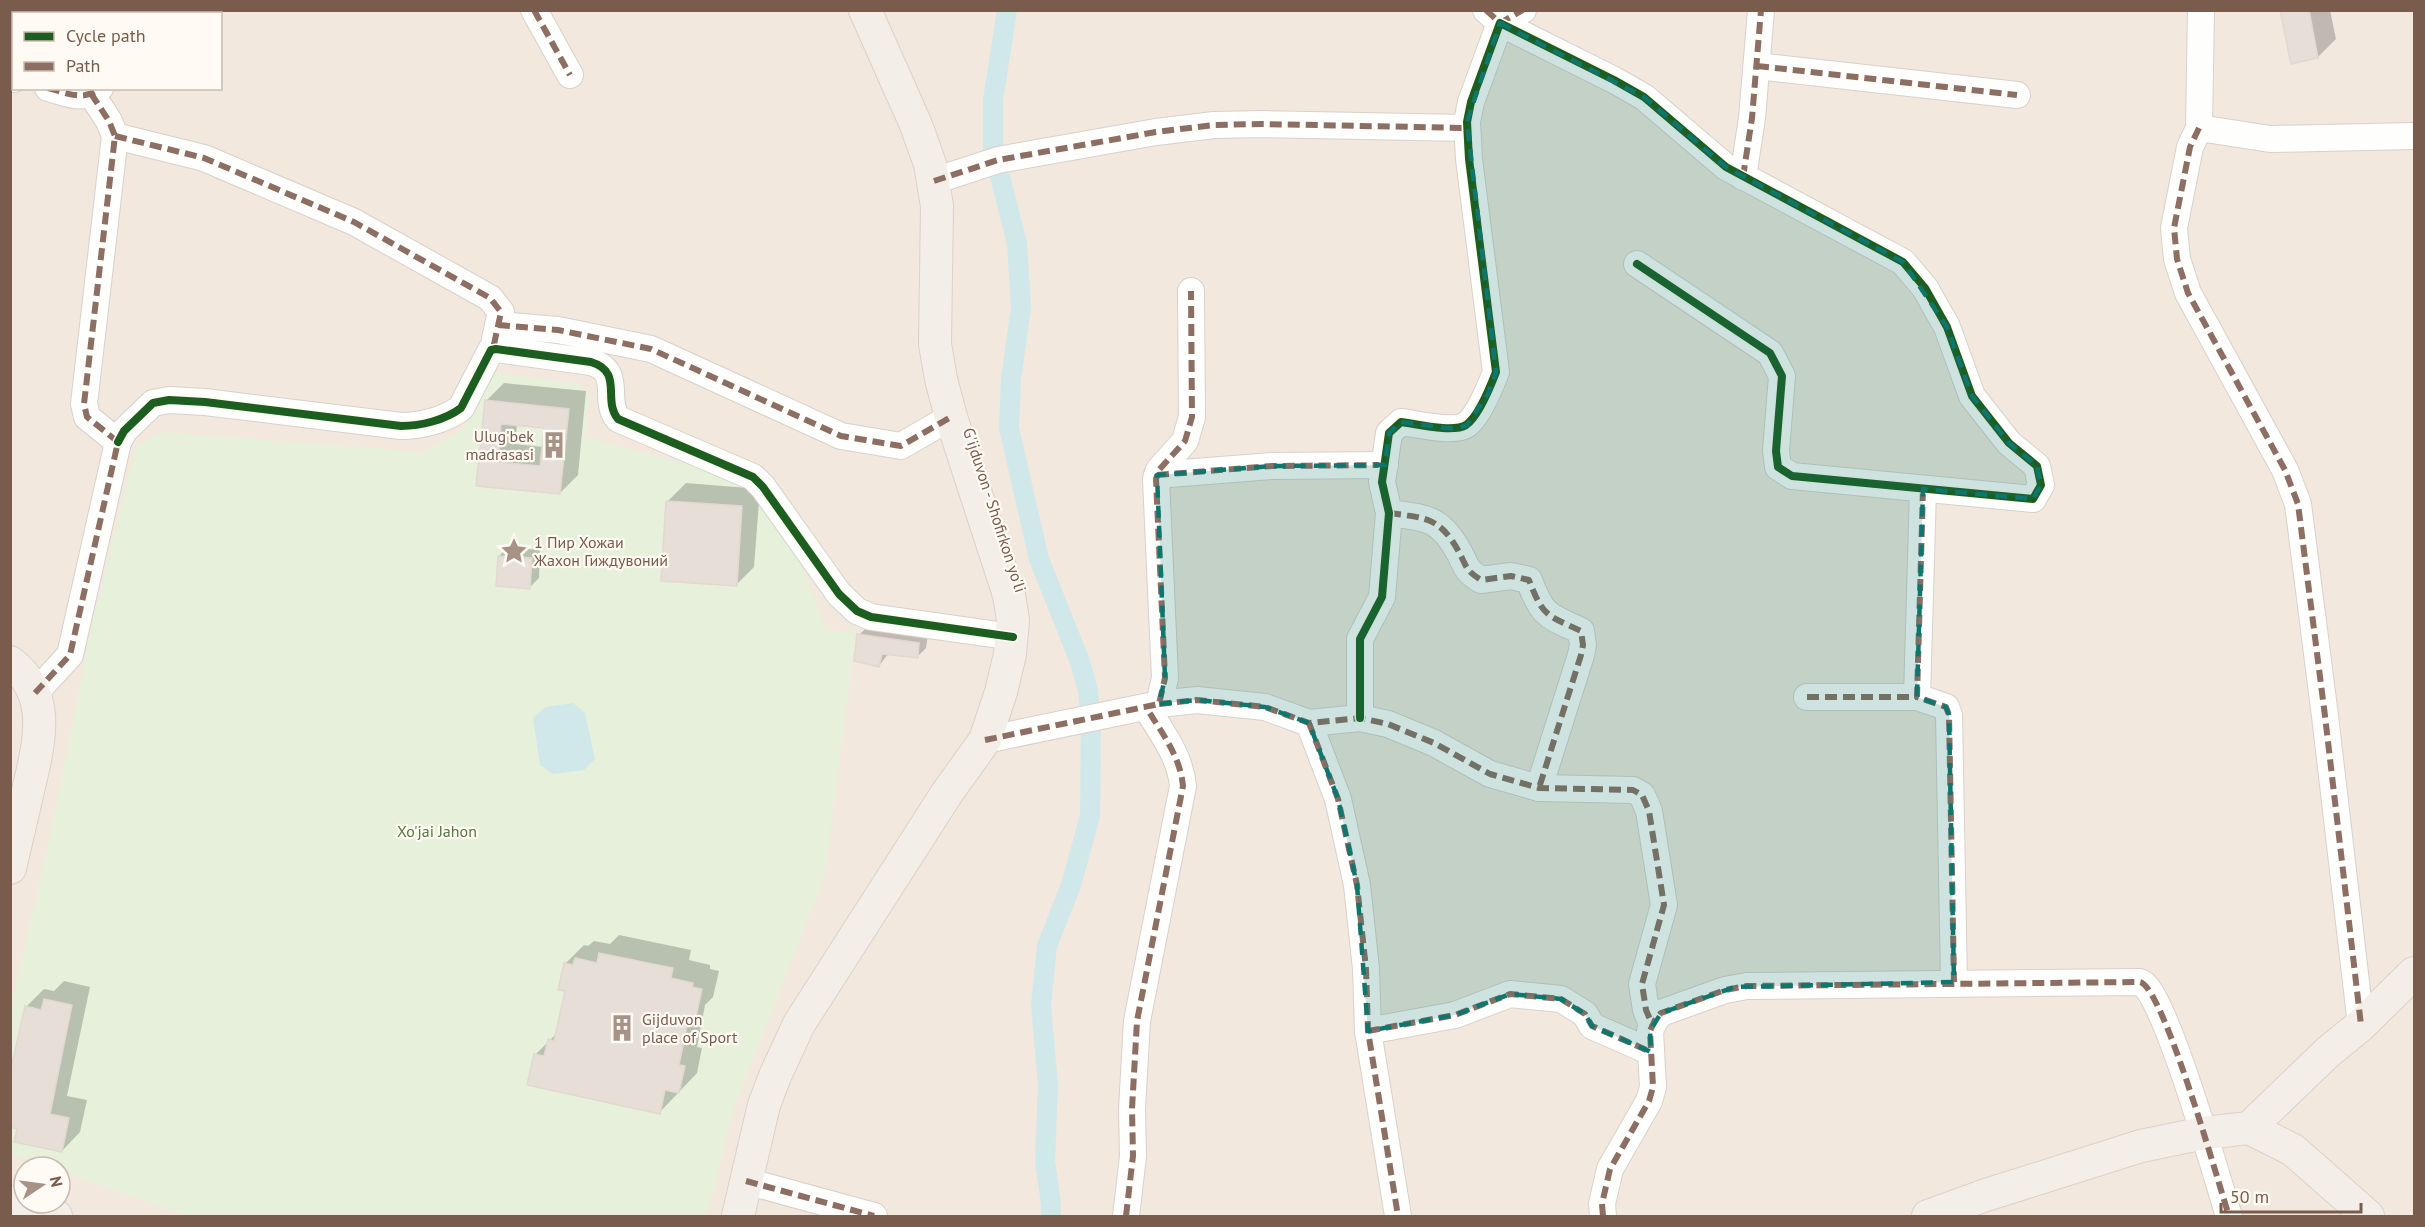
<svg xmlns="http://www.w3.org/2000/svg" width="2425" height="1227" viewBox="0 0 2425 1227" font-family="'PT Sans',sans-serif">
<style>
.residential{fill:#f2e8de;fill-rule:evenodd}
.green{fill:#e7f0db}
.water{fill:#d0e8ea}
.shadow{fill:#0003;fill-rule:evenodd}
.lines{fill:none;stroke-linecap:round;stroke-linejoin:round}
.canal{stroke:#d0e8ea;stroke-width:20}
.building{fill:#e6ded7;stroke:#e2d8d2;stroke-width:1.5;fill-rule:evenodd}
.minor-casing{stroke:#d7d1cb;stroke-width:28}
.major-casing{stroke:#dad1cc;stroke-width:34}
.minor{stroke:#fefefd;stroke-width:26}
.major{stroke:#f3eee8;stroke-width:32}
.quiet{stroke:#8d6e63;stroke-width:6;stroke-dasharray:12 6;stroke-linecap:butt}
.cycleway-casing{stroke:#fffaf3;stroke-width:11}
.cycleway{stroke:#1b5e20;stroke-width:8}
.marked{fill:#0f766e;fill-opacity:0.2;stroke:#0f766e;stroke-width:4.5;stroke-dasharray:12 8;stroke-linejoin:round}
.labels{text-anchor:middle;stroke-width:4.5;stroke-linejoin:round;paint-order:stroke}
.poi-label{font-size:16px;fill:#7a5c4d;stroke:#fffaf3;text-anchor:start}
.street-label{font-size:16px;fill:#7a5c4d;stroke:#fffaf3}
.park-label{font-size:16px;fill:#537a41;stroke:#fffaf3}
</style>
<rect width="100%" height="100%" fill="#f9f5f0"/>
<path class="residential" d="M11,11H2414V1216H11ZM14,14H220V88H14ZM24,1167H60V1203H24Z"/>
<path class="green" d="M488,372L580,384L590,397L585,437L690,465L740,484L767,510L800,562L826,630L856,632L824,878L733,1110L707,1216H187L60,1171V1167H48L11,1154V1007L51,832L93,621L136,447L161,432L424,452L464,429Z"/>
<path class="water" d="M573,703L585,713L595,759L584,770L553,774L540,765L533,718L545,707Z"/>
<g class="shadow">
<path d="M2282,10H2330L2336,39L2318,57Z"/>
<path d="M504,383L586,391L578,475L560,493L477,484L486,401ZM517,424L545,427L543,447L515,444Z"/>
<path d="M686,483L760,489L754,567L736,585L668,501Z"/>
<path d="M508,547L540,550L539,578L530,587L499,556Z"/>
<path d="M868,626L928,634L926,648L917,657L888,654L879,666L859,635Z"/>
<path d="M619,935L691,950L689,960L710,965V969L719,971L713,997L705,1005L697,1047L702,1048L697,1073L660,1112L536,1054L558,1032L566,990L565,964L584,945L588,946L594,941L610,944Z"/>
<path d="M64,981L90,987L67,1096L87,1100L80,1132L62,1151L19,1128L26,1007L44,989L54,991Z"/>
</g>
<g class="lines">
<path class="canal" d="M1007,10L993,100V148L1017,244L1021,307L1011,379L1009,428L1039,559L1080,662L1088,691L1091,722L1090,816L1071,885L1047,946L1041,1005L1048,1085L1045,1161L1051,1204V1216"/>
</g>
<g class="building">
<path d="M2280,10H2309L2318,58L2291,64Z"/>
<path d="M485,400L569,409L560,494L476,486ZM501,424L544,428L540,466L498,462Z"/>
<path d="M666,501L742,506L737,586L661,581Z"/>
<path d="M498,556L532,558L530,589L496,586Z"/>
<path d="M857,634L919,643L918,658L882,654L879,667L854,661Z"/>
<path d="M599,953L673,968L671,978L693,983L692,987L702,989L696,1017L689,1016L679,1065L685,1066L679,1093L665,1090L660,1114L527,1085L534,1054L544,1056L548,1039L554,1041L565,991L558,990L564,963L573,965L575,958L597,963Z"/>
<path d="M44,999L72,1005L50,1114L69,1118L62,1152L14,1142L17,1129L10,1127V1073L25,1006L41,1010Z"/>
</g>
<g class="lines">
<defs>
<g id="minor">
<path d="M534,10L570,75"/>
<path d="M1486,10L1500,23L1523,10"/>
<path d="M2201,10L2199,128L2190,147L2174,228L2177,259L2188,293L2285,470L2298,504L2325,716L2361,1025"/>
<path d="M129,14L130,10"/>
<path d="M1757,66L2017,95"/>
<path d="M10,79H14"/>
<path d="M48,88C67,93 84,102 100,88"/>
<path d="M2199,128L2270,139L2414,136"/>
<path d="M115,136L204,158L354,222L490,298L501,312L495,339"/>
<path d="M1743,177L1752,118L1761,10"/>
<path d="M934,181L998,160L1156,132L1214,125L1262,124L1467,128"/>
<path d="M498,325L558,330L651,349L841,436L901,446L951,417"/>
<path d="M118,442L124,431L153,403L169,400L205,402L401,426C421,426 445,420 461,408L491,350L496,349L591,362C624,372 602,400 618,419L753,477L763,487L839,594L857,611L871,617L1013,637"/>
<path d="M1157,475L1272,466L1385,465"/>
<path d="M1923,489L1917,697L1946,707L1949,715L1954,982"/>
<path d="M1389,513C1425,518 1439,516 1459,552C1467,567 1465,570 1481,580L1511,576L1529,580C1543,617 1547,615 1581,631L1583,645L1581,655L1539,788"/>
<path d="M35,693L70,655L118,442L87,417L84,404L115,136L109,121L92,95"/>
<path d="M1807,697H1917"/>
<path d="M1159,704L1197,700L1265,707L1309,723L1360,718L1388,724L1434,743L1490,774L1539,788L1633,790L1642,795L1649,811L1664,905L1642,984L1646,1010L1652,1024"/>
<path d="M1360,718V639L1382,597L1389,513L1382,482L1389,433L1401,422C1417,424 1453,433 1466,425C1478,417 1491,385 1496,372L1469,159L1467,122L1471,102L1500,23L1614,80L1644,97L1726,167L1903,262L1925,288L1947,327L1972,396L2009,443L2037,466L2041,485L2033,499L1792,476L1778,467L1776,451L1782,376L1770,353L1637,264"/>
<path d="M1309,723L1338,799L1357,885L1366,969L1368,1031L1398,1216"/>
<path d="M985,740L1159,704L1165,678L1156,479L1159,470L1185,441L1192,417L1191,291"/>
<path d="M1368,1031L1455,1015L1510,994L1561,999L1585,1014L1592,1026L1651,1052"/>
<path d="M746,1181L874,1216"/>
<path d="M1126,1216L1133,1156L1132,1109L1137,1021L1183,786C1180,755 1161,732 1146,707"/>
<path d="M1603,1216L1602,1204L1610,1169L1649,1101L1653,1087L1650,1031L1655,1020L1661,1013L1725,990L1747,986L2140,982C2163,986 2219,1185 2229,1216"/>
</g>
<g id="major">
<path d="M10,662C54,695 38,746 28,791C22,816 16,842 10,868"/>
<path d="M2249,1128L2293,1150L2368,1216"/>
<path d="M10,1202L56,1216"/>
<path d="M738,1216L764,1105L775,1076L799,1024L947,793L985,740L1001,692L1010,654L1013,620L1009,595L951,417L941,379L935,344L937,206L930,164L916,125L865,10"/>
<path d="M1928,1216L1986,1195L2141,1146L2204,1133L2249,1128L2328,1052L2361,1025L2414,973"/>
</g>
</defs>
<use href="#minor" class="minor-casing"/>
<use href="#major" class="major-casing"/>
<use href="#minor" class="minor"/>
<use href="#major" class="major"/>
<g class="quiet">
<path d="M534,10L570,75"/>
<path d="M1486,10L1500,23L1523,10"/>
<path d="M129,14L130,10"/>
<path d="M1757,66L2017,95"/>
<path d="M10,79H14"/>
<path d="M48,88C67,93 84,102 100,88"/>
<path d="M2199,128L2190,147L2174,228L2177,259L2188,293L2285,470L2298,504L2325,716L2361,1025"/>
<path d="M115,136L204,158L354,222L490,298L501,312L493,349"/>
<path d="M1743,177L1752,118L1761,10"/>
<path d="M934,181L998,160L1156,132L1214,125L1262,124L1467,128"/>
<path d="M498,325L558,330L651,349L841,436L901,446L951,417"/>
<path d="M1157,475L1272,466L1385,465"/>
<path d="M1923,489L1917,697L1946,707L1949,715L1954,982"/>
<path d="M1389,513C1425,518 1439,516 1459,552C1467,567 1465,570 1481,580L1511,576L1529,580C1543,617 1547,615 1581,631L1583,645L1581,655L1539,788"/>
<path d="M35,693L70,655L118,442L87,417L84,404L115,136L109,121L92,95"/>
<path d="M1807,697H1917"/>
<path d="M1159,704L1197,700L1265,707L1309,723L1360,718L1388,724L1434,743L1490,774L1539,788L1633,790L1642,795L1649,811L1664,905L1642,984L1646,1010L1652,1024"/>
<path d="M1309,723L1338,799L1357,885L1366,969L1368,1031L1398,1216"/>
<path d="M985,740L1159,704L1165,678L1156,479L1159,470L1185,441L1192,417L1191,291"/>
<path d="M1368,1031L1455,1015L1510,994L1561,999L1585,1014L1592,1026L1651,1052"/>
<path d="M746,1181L874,1216"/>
<path d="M1126,1216L1133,1156L1132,1109L1137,1021L1183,786C1180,755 1161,732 1146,707"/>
<path d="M1603,1216L1602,1204L1610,1169L1649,1101L1653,1087L1650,1031L1655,1020L1661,1013L1725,990L1747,986L2140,982C2163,986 2219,1185 2229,1216"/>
</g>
<defs>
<g id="cycleway">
<path d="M118,442L124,431L153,403L169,400L205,402L401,426C421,426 445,420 461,408L491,350L496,349L591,362C624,372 602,400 618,419L753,477L763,487L839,594L857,611L871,617L1013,637"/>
<path d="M1360,718V639L1382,597L1389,513L1382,482L1389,433L1401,422C1417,424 1453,433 1466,425C1478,417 1491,385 1496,372L1469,159L1467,122L1471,102L1500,23L1614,80L1644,97L1726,167L1903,262L1925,288L1947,327L1972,396L2009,443L2037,466L2041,485L2033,499L1792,476L1778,467L1776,451L1782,376L1770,353L1637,264"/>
</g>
</defs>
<use href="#cycleway" class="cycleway-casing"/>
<use href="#cycleway" class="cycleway"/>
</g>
<path class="marked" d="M1500,23L1644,97L1726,167L1903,262L1947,327L1972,396L2009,443L2037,466L2041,485L2033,499L1923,489L1917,697L1946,707L1949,715L1954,982L1735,987L1661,1013L1650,1031L1651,1052L1592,1026L1585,1014L1561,999L1510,994L1455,1015L1368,1031L1357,885L1338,799L1309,723L1265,707L1197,700L1159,704L1165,678L1157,475L1272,466L1385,465L1389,433L1401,422L1455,429L1467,425L1488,394L1496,372L1467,122Z"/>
<defs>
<symbol id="building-bare" viewBox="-9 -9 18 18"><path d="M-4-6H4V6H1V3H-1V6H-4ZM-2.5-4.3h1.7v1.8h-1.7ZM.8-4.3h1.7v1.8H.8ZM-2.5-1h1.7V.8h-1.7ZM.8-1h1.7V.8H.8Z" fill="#a69286" stroke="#fffaf3" stroke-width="2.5" paint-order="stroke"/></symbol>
<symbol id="sight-bare" viewBox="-9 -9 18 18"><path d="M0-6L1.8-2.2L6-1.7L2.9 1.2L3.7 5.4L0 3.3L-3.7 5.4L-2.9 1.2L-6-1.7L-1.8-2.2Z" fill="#a69286" stroke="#fffaf3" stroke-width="2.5" paint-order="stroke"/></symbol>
</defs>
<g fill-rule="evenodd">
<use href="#building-bare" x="535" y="426" width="38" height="38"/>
<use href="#sight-bare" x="495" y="532" width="38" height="38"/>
<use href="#building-bare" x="603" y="1009" width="38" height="38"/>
</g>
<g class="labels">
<g class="poi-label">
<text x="534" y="442" text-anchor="end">Ulug'bek<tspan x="534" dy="18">madrasasi</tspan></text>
<text x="534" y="548">1 Пир Хожаи<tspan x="534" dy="18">Жахон Гиждувоний</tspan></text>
<text x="642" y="1025">Gijduvon<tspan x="642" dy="18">place of Sport</tspan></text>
</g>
<g class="street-label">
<text transform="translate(995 510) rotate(72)" y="6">G'ijduvon - Shofirkon yo'li</text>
</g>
<g class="park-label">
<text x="437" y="837">Xo'jai Jahon</text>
</g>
</g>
<rect width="2425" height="1227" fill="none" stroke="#7a5c4d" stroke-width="24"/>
<rect x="12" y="12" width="210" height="78" fill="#fffaf3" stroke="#cabbb1" stroke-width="1.5"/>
<rect x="24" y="32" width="30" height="9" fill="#1b5e20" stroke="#cabbb1" stroke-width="1.5"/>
<text x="66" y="42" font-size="18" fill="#7a5c4d">Cycle path</text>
<rect x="24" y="62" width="30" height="9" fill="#8d6e63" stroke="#cabbb1" stroke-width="1.5"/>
<text x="66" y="72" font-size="18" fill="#7a5c4d">Path</text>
<g transform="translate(42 1185) rotate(77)"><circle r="28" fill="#fffaf3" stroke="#cabbb1" stroke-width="1.5"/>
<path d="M0-4.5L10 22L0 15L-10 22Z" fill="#a69286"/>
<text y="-9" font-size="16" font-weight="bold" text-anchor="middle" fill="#7a5c4d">N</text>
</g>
<path d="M2221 1203v9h140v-9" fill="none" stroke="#7a5c4d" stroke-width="3"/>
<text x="2230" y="1203" font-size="18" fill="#7a5c4d" stroke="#fffaf3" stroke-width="4.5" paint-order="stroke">50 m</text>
</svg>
